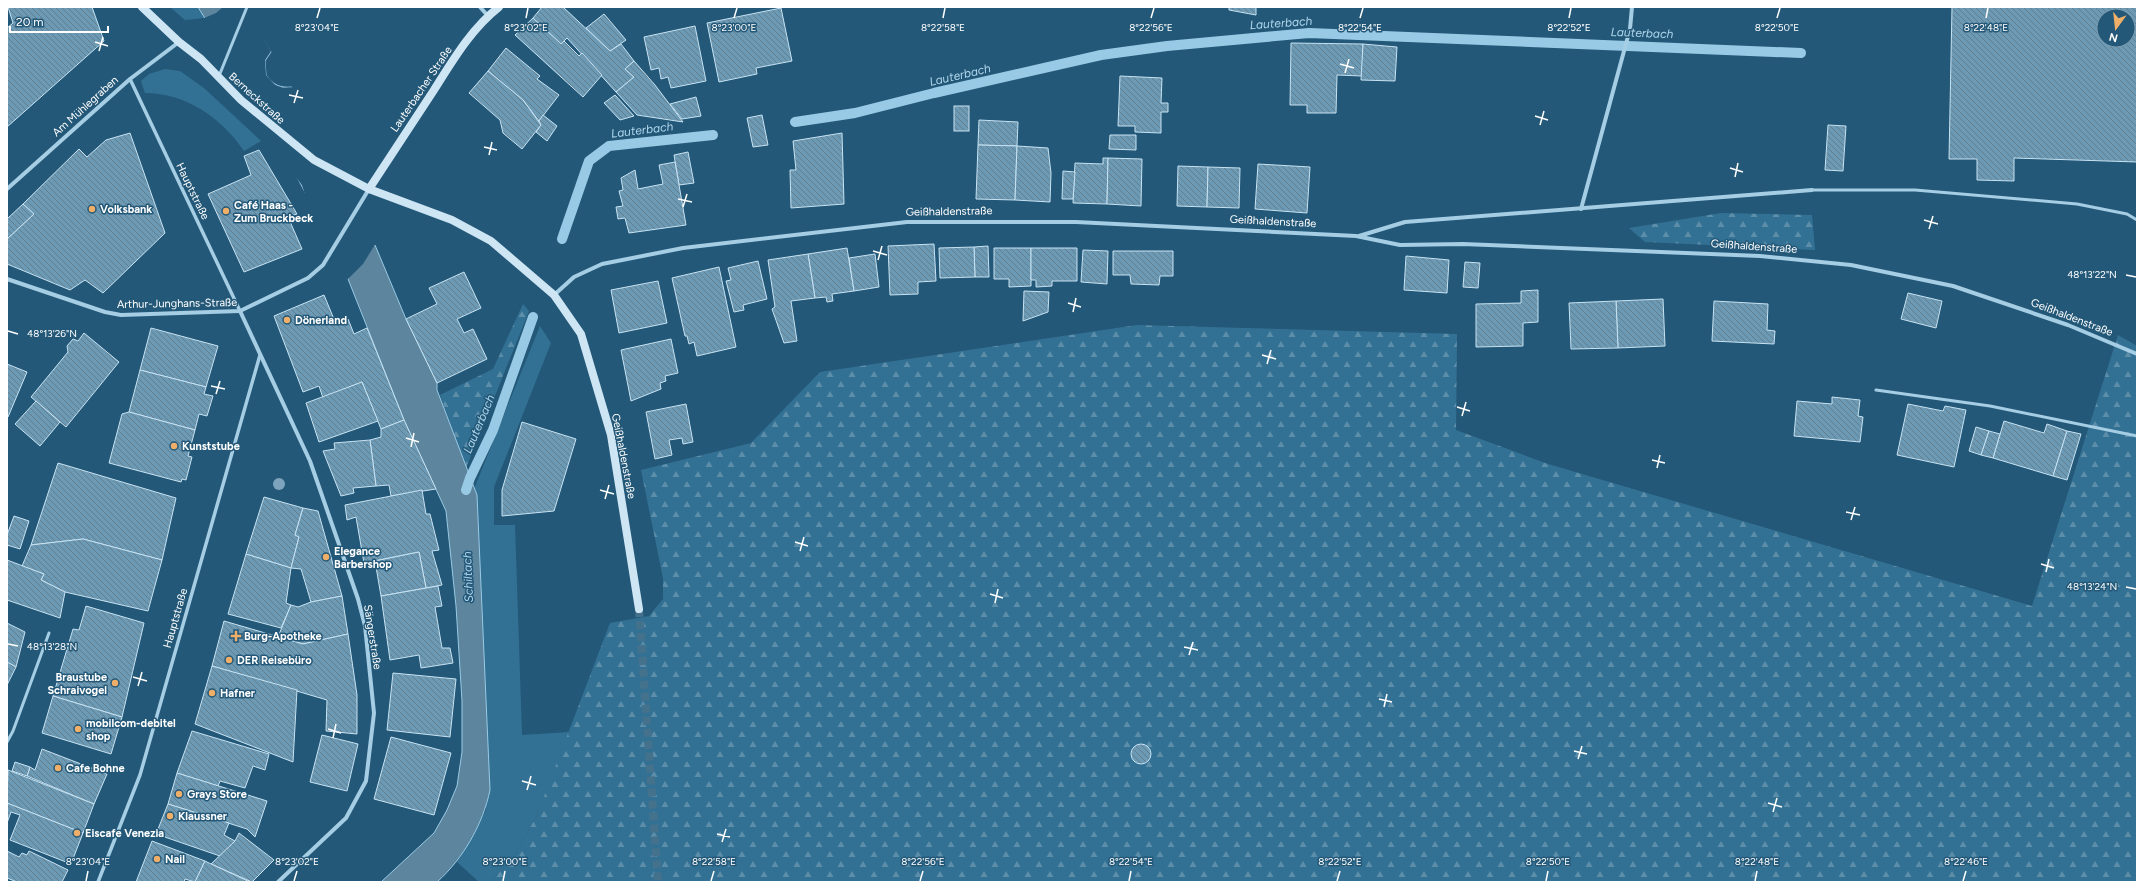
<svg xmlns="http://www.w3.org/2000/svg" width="2144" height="889" viewBox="0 0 2144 889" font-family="Figtree,sans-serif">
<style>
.green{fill:#337194}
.forest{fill:url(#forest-firs)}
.water{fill:#5e859e;stroke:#99cae5}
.pier{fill:#235878}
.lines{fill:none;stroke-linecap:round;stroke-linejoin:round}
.stream{stroke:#99cae5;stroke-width:10}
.building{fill:url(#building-back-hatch);stroke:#c7e3f3;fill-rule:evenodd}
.secondary-tunnel{stroke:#44718c;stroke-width:8;stroke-dasharray:8 4;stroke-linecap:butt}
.service{stroke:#a5cde4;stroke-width:3}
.pedestrian{stroke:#a5cde4;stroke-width:3.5}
.minor{stroke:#a5cde4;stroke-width:4}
.secondary{stroke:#cee5f4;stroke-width:8}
.tree{fill:#7da4bc}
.ticks{fill:none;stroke:#fff;stroke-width:1.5}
.poi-dot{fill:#efaf68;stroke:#235878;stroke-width:1.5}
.labels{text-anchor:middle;stroke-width:3;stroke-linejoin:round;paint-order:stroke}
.street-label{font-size:11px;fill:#fff;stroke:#235878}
.poi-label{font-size:11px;font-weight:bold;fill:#fff;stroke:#235878;text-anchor:start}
.water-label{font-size:12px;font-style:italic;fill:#afd6ec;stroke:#235878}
.ticks-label{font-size:10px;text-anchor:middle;fill:#fff;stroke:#235878;stroke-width:3;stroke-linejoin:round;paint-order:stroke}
</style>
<defs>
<pattern id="forest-firs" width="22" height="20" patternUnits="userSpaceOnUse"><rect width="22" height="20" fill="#337194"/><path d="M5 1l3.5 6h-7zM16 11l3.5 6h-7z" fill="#5c8da9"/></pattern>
<pattern id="building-back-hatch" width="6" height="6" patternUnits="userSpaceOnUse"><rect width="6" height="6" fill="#6c99b3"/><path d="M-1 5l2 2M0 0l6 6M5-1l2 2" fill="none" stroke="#617e8f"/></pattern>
</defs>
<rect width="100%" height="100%" fill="#235878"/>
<g class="green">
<path d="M170,7H198L204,18L185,20Z"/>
<path d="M165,69L180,71L204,88L261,141L244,151C222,118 186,93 145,93L141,81L149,74Z"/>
<path d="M540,326L551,343L494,487V525H515L522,735L570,732L537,815L513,858L490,882H479L457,862L486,810L477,495L474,489Z"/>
</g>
<g class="forest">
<path d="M1721,213L1812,215L1815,250L1645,242L1629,228Z"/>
<path d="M523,304L529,311L466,468L440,395L493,369Z"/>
<path d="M1137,325L1457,334L1456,430L1548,464L2032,606L2118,335L2137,346V882H490L513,858L537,815L610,623L649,616L663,599V578L641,470L751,443L820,372Z"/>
</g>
<path class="water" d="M198,7H244L271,52L265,61L266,75C273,85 280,88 292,87L374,246L375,245L406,319L437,383V390L477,495L490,790C483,824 463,859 437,882H381L434,833L447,810L457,786L462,752V701L456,606L446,511L404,420L348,279L349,278L277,138Z"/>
<path class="pier" d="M223,7H246L271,51L265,60L266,75L275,85L283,88L294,87L374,243H376L363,264L346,281V278L307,201L302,185L293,173L275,139L202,19L216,13Z"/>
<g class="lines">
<g class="stream">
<path d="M795,122L855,113L934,93L1101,55L1167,46L1309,33L1801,53"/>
<path d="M562,239L589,161L609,146L713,135"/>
<path d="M466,490L470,478L493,430L533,317"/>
</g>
</g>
<g class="building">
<path d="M8,7H92L104,41L7,127V28L13,23Z"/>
<path d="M542,7H563L610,51L621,44L634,61L625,69L634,77L616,92L567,38L561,44L533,18Z"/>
<path d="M1229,7H1256V15L1229,10Z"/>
<path d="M1952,7H2137V162L2014,158V181L1977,180V159H1949ZM2104,16H2128V40H2104Z"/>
<path d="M781,8L792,61L756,68L757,74L719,82L707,23Z"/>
<path d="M604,14L626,40L610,51L586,28Z"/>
<path d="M533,18L561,44L564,41L579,56L582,53L602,75L583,97L515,35Z"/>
<path d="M695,26L706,81L671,88L668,77L661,79L659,68L651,70L644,37Z"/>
<path d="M1291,43L1363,44L1362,76L1337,75L1336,113H1307V105H1290Z"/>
<path d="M1363,44L1397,47L1395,81L1361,80Z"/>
<path d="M506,48L540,76L537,79L559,95L539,121L523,100L488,71Z"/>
<path d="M634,61L655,85L683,122L637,115L616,92L634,77L625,69Z"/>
<path d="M488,71L523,100L541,125L522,149L503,133L500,120L469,93Z"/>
<path d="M1120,76L1162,78L1161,103H1168V112H1161V133L1135,132V126H1118Z"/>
<path d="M615,95L634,116L620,120L604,103Z"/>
<path d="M696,97L701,116L682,119L670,104Z"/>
<rect x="954" y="106" width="15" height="25"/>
<path d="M543,115L557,126L547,141L536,132L541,125L539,121Z"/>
<path d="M762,115L768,145L753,147L747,118Z"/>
<path d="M979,120L1018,122L1017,146L978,145Z"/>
<path d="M1828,125L1846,126L1843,171L1825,170Z"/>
<path d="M130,133L165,233L103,293L85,280L70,290L7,264V239L34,214L23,204L79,149L87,157L106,140Z"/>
<path d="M842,133L844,204L791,208L790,170H796L793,141Z"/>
<path d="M1110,135H1136V150L1109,149Z"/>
<path d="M978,145L1017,146L1015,200L976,199Z"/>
<path d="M1017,146L1048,148L1051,173L1050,202L1015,200Z"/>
<path d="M259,150L297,214L288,217L302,249L244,272L208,194L251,175L244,156Z"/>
<path d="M688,152L694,183L679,185L674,155Z"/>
<path d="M1103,158H1108L1107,204L1073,203L1075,163L1103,164Z"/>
<path d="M1108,158L1142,159L1141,206L1107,204Z"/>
<path d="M675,162L686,225L629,233L625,218L618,219L616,207L623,206L619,191L623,190L621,178L635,170L638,189L663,184L659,165Z"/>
<path d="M1258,164L1310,167L1307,213L1255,209Z"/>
<path d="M1178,166L1208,167L1207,207L1177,206Z"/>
<path d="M1208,167L1240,168L1239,208L1207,207Z"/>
<path d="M1063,171L1075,172L1073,199H1062Z"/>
<path d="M23,204L34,214L7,239V219Z"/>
<path d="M934,244L936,281L918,282V294L890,295L888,246Z"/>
<path d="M988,246L989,277H975L974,247Z"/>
<path d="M974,247L975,277L940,278L939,248Z"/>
<path d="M847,248L854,291L832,294L833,301L827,302L826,297L815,298L808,254Z"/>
<path d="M994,248H1031V286L1009,287V279H994Z"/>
<path d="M1031,248H1077V281H1052V286L1036,287V280H1031Z"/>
<path d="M1083,250L1108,251L1107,284L1081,282Z"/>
<path d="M1113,251H1173V276H1160L1159,285L1131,284L1130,275H1113Z"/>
<path d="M808,254L815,298L791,301L797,341L784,343L772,309L775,307L768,260Z"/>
<path d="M875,254L879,287L854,291L849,258Z"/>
<path d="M1406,256L1449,260L1447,293L1404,290Z"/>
<path d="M758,261L767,299L743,305L744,310L734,312L726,281L731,280L728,268Z"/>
<path d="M1465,262L1480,263L1478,288L1463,287Z"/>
<path d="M719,267L736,347L697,356L694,342L689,344L687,336H685L672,278Z"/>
<path d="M464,272L481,308L457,319L464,333L473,329L487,359L437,383L406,319L437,304L429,288Z"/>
<path d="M658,281L667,323L619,333L611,290Z"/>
<path d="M1538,290V322L1523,323V346L1476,347V304L1521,303V291Z"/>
<path d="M1024,291L1049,292L1048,312L1023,321Z"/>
<path d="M1908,293L1942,301L1936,328L1901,319Z"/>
<path d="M324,295L336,324L348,319L354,334L367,328L404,420L381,429L362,382L323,398L319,386L303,392L274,316Z"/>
<path d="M1663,299L1665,346L1618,348L1616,301Z"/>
<path d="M1616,301L1618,348L1571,349L1569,303Z"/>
<path d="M1714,301L1768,304L1767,330L1775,331L1774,344L1712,341Z"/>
<path d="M151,328L218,346L206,387L140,370Z"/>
<path d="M84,333L119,362L66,427L31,397L68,352L67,346L73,339L78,341Z"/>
<path d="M671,339L678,373L665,376L666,381L660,383L661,389L631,401L621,350Z"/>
<path d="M7,364L27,372L8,417L7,416Z"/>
<path d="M140,370L206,387L204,394L213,396L207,416L199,414L195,430L129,412Z"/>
<path d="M362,382L378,421L319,442L306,403Z"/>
<path d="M1832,397L1860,400L1858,416L1863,417L1860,442L1794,436L1797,401L1832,404Z"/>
<path d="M36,401L60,422L40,446L15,424Z"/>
<path d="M686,404L693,442L683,444L682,438L669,440L672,455L655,459L646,412Z"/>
<path d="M1908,404L1943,411L1945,406L1966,410L1954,467L1897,455Z"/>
<path d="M129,412L195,430L188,456L192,457L186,480L182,479L181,482L109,463L122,414Z"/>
<path d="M404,420L436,489L391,496L389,485L376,486L370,440L381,437V429Z"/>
<path d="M2004,421L2044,433L2047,424L2067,431L2053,476L1993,458Z"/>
<path d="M522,422L576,439L554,511L502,516V490Z"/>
<path d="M1976,427L1989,431L1981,455L1969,451Z"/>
<path d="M1989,431L2000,434L1993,458L1981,455Z"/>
<path d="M2067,431L2081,434L2067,480L2053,476Z"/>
<path d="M370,440L376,486L353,488L354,493L341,496L323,451L335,449L334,443Z"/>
<path d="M58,463L176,498L162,560L83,539L31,545Z"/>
<path d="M422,490L426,514H430L439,550L432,551L442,585L426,588L419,552L364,563L356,517L347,520L345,505Z"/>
<path d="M264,497L303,508L295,535L299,537L291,568L246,554Z"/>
<path d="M303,508L318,511L342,596L311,602L301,569L291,568L299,537L295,535Z"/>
<path d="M14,516L29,521L20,549L7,545V535Z"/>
<path d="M83,539L162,560L148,611L65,592L41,580L44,574L22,566L31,545Z"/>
<path d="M419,552L426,588L381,596L375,561Z"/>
<path d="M246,554L291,568L286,603L291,605L281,628L228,614Z"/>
<path d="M7,560L44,574L41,580L65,592L60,618L7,600Z"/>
<path d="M438,586L442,606L435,607L442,648H450L453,663L421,668L419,655L390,660L381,596Z"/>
<path d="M342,596L348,634L303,644L278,637L291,605L298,607L311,602Z"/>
<path d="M86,606L144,623L122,717L53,696L73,629L79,630Z"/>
<path d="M224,621L303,644L348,634L357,695V734L326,731L327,700L212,666Z"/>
<path d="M7,623L25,632L16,667L7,662Z"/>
<path d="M7,662L16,667L7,685Z"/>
<path d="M212,666L297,690L293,762L195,724Z"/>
<path d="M393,673L456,679L450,737L387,730Z"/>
<path d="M53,696L122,717L111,754L42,733Z"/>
<path d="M192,731L269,754L265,770L253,766L245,788L220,781L218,786L177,773Z"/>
<path d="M322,735L358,744L347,791L310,782Z"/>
<path d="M391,737L451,753L434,815L374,799Z"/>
<circle cx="1141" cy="754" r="10"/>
<path d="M42,749L107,774L94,804L27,776L30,767L35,770Z"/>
<path d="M15,762L30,767L27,776L12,771Z"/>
<path d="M8,770L94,804L83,833L7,803Z"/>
<path d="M177,773L267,801L255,837L247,829L168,804Z"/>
<path d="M7,803L83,833L71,864L10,840L20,815L11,812L7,823Z"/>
<path d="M168,804L229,823L224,835L235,841L220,856L156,834Z"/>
<path d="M239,833L274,860L252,882L211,864L235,841Z"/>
<path d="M152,841L205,861L195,882L185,879L184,882H136Z"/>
<path d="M7,851L19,857L22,853L27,855L29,851L68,870L62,882H17L7,878Z"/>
<path d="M205,861L211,864L250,882H195Z"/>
</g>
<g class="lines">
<path class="secondary-tunnel" d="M639,609L658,882"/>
<g class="service">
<path d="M219,76L247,7"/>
<path d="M1812,190H1915L2077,204L2127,214L2137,220"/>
<path d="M1876,390L1990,406L2137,436"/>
<path d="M7,742L13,731L49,633"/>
</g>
<g class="pedestrian">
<path d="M130,79L240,311"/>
<path d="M98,882L140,775L260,355"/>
</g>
<g class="minor">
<path d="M480,7L488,16"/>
<path d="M7,189L130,79L179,42"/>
<path d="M1581,209L1630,29L1632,7"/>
<path d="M1359,236L1405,222L1812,190"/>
<path d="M7,279L105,312L121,315L240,311L308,278L323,265L369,189"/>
<path d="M554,295L574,277L602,264L683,248L907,222H1076L1356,236L1400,245L1463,244L1760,256L1851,265L1953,286L2068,325L2137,354"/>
<path d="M240,311L310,461L358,599L365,626L374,713L366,781L346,818L278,882"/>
</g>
<g class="secondary">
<path d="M142,7L179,42L201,59L241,100L314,160L369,189L452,220L491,241L554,295L581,334L611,435L639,609"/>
<path d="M369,189C391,156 412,123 434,90C453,60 471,29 499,7"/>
</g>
</g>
<circle class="tree" cx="279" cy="484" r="6"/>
<path class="ticks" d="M317,18L320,8M526,18L528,8M734,18L737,8M943,18L945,8M1151,18L1154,8M1360,18L1363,8M1569,18L1571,8M1777,18L1780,8M1986,18L1988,8M95,42L108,46M99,51L103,37M1340,64L1354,68M1345,73L1349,59M289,95L303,98M294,103L298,90M1535,116L1548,120M1540,125L1544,111M484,147L497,150M489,155L492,142M1730,168L1743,172M1735,177L1738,163M678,199L692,202M683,207L687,194M1924,220L1938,224M1929,229L1933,216M873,251L887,255M878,260L882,246M2126,275L2136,277M1068,303L1081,307M1073,312L1076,298M8,331L18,334M1262,355L1276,359M1267,364L1271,350M211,386L225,389M216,394L220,381M1457,407L1470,411M1462,416L1466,402M406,438L419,442M411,447L414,433M1652,460L1665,463M1657,468L1660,455M600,490L614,494M605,499L609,485M1846,512L1860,515M1851,520L1855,507M795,542L808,546M800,551L804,537M2041,564L2054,568M2046,572L2049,559M2126,587L2136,589M990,594L1003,598M995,603L998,589M8,644L18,646M1184,647L1198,650M1189,655L1193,642M133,677L147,681M138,686L142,672M1379,699L1392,702M1384,707L1387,694M328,729L341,733M333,738L336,724M1574,751L1587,754M1578,759L1582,746M522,781L536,785M527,790L531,776M1768,803L1782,807M1773,812L1777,798M717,834L730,837M722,842L726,829M86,881L88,871M294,881L297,871M503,881L505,871M711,881L714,871M920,881L923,871M1129,881L1131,871M1337,881L1340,871M1546,881L1548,871M1755,881L1757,871M1963,881L1966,871"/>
<g class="poi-dot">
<circle cx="92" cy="209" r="4"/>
<circle cx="226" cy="211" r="4"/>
<circle cx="287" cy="320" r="4"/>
<circle cx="174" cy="446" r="4"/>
<circle cx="326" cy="557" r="4"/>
<path d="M234 630h4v4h4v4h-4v4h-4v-4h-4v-4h4z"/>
<circle cx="229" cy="660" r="4"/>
<circle cx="115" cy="683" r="4"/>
<circle cx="212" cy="693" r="4"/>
<circle cx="78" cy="729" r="4"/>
<circle cx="58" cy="768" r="4"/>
<circle cx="179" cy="794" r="4"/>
<circle cx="170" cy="816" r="4"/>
<circle cx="77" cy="833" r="4"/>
<circle cx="157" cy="859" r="4"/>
</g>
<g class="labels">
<g class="street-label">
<text transform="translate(421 89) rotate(-56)" y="4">Lauterbacher Straße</text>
<text transform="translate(257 98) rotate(42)" y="4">Berneckstraße</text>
<text transform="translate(85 106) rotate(-42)" y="4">Am Mühlegraben</text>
<text transform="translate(193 191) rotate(64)" y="4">Hauptstraße</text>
<text transform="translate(949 211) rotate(-1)" y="4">Geißhaldenstraße</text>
<text transform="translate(1273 221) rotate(3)" y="4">Geißhaldenstraße</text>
<text transform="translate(1754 246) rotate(4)" y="4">Geißhaldenstraße</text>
<text transform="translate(177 303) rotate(-1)" y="4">Arthur-Junghans-Straße</text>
<text transform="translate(2072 317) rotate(21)" y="4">Geißhaldenstraße</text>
<text transform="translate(624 456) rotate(79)" y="4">Geißhaldenstraße</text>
<text transform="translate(175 618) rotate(-74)" y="4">Hauptstraße</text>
<text transform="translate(373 637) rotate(81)" y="4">Sängerstraße</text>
</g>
<g class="poi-label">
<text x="234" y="209">Café Haas -<tspan x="234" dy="13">Zum Bruckbeck</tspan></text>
<text x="100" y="213">Volksbank</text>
<text x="295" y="324">Dönerland</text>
<text x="182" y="450">Kunststube</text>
<text x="334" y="555">Elegance<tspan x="334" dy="13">Barbershop</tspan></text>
<text x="244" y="640">Burg-Apotheke</text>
<text x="237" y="664">DER Reisebüro</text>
<text x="107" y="681" text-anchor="end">Braustube<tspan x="107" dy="13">Schraivogel</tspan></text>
<text x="220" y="697">Hafner</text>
<text x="86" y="727">mobilcom-debitel<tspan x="86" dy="13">shop</tspan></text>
<text x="66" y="772">Cafe Bohne</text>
<text x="187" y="798">Grays Store</text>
<text x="178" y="820">Klaussner</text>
<text x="85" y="837">Eiscafe Venezia</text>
<text x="165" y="863">Nail</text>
</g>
<g class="water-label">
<text transform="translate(1281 23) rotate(-4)" y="4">Lauterbach</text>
<text transform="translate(1642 33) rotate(2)" y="4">Lauterbach</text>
<text transform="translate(960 75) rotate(-13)" y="4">Lauterbach</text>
<text transform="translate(642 130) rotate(-7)" y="4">Lauterbach</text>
<text transform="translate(479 424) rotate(-67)" y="4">Lauterbach</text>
<text transform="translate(468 577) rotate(-92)" y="4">Schiltach</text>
</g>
</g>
<g class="ticks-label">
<text x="317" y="31">8°23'04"E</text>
<text x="526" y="31">8°23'02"E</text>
<text x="734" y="31">8°23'00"E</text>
<text x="943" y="31">8°22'58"E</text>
<text x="1151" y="31">8°22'56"E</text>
<text x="1360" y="31">8°22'54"E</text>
<text x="1569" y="31">8°22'52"E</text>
<text x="1777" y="31">8°22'50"E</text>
<text x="1986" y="31">8°22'48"E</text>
<text x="2092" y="278">48°13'22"N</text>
<text x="52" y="337">48°13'26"N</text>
<text x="2092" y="590">48°13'24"N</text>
<text x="52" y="650">48°13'28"N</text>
<text x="88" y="865">8°23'04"E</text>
<text x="297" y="865">8°23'02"E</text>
<text x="505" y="865">8°23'00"E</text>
<text x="714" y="865">8°22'58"E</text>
<text x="923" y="865">8°22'56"E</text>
<text x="1131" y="865">8°22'54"E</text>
<text x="1340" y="865">8°22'52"E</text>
<text x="1548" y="865">8°22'50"E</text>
<text x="1757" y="865">8°22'48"E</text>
<text x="1966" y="865">8°22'46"E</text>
</g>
<rect width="2144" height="889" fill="none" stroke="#ffffff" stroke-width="16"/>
<g transform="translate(2116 28) rotate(195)"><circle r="19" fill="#235878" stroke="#7b9bae"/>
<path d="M0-3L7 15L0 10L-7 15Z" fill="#efaf68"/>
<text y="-6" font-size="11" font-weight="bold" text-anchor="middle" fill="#ffffff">N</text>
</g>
<path d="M10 26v6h98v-6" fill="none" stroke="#ffffff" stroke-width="2"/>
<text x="16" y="26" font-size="12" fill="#ffffff" stroke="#235878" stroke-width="3" paint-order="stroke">20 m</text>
</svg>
